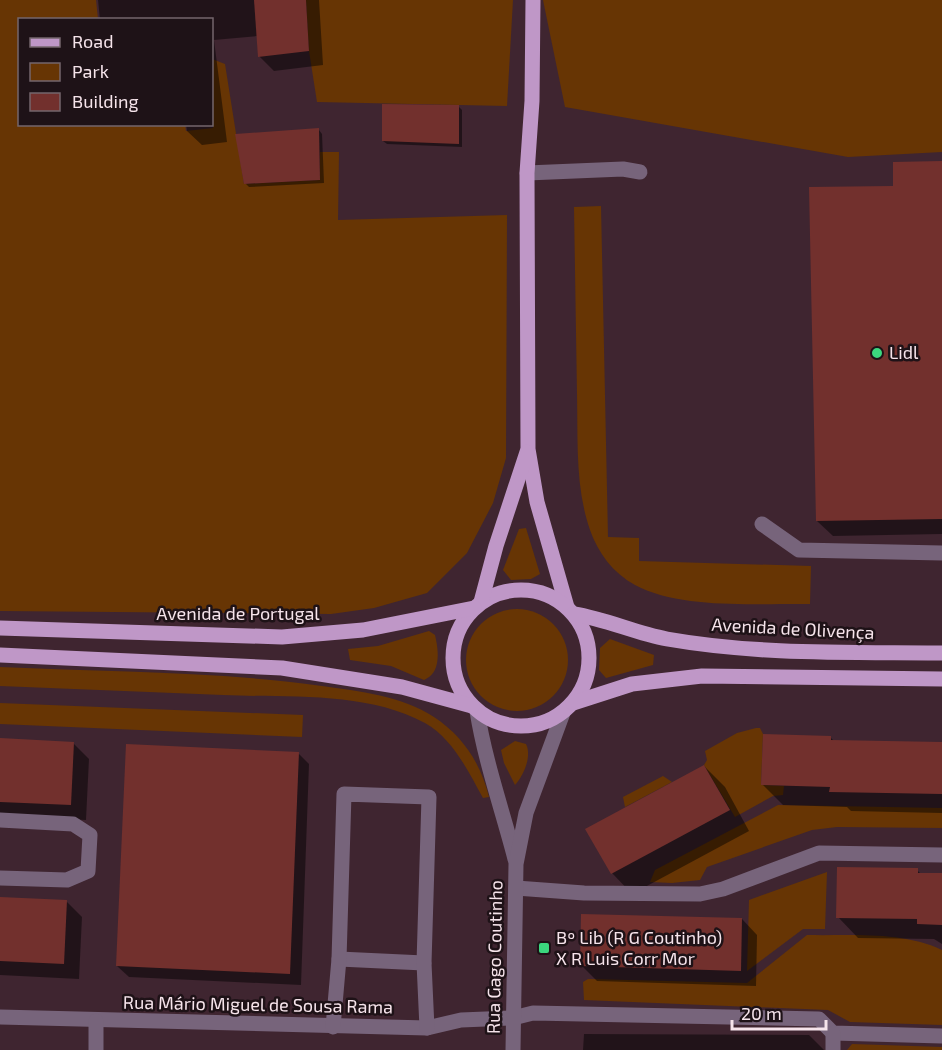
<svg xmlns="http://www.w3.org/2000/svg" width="942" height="1050" viewBox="0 0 942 1050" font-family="'Exo 2',sans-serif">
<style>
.green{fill:#673504}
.shadow{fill:#0007}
.building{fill:#72302d}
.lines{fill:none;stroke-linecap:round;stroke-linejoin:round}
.minor{stroke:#77647b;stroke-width:15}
.major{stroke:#bf97c7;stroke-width:15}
.poi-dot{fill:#3bd77e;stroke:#1e1217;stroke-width:2}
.labels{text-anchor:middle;stroke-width:5;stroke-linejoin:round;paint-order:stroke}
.poi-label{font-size:18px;fill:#f6e4eb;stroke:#1e1217;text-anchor:start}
.street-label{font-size:18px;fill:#f6e4eb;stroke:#1e1217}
</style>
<rect width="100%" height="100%" fill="#3f2530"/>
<g class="green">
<path d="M0,0H96L98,19L20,20V124H185L186,131L213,128L212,59L225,64L244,184L320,180V152H339L338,220L507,215L506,458L493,503L467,553L427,593L374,608L331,614L0,611Z"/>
<path d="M306,0H513L507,106L317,102L309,51Z"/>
<path d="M543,0H942V152L848,157L565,107Z"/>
<path d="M601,206L608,537L639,538V561L811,566L810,604C757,603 682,610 635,585C613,573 598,553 590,530C575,487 578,439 577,394C576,332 575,270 574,207Z"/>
<path d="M526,528L540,574L531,579L511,580L503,570L519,529Z"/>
<circle cx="517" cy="660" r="51"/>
<path d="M429,631L435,635C439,652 441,673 424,680L391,666L350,660L348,649L378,646Z"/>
<path d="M610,639L654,655L653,665L606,678L599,670L600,648Z"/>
<path d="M0,667C107,672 215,671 322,686C359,691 402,696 434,717C463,736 481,764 489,797L483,798C468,771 453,739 425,723C365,691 289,698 223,695C149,692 74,689 0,686Z"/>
<path d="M0,703L303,715L302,737L0,724Z"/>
<path d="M756,728H760L763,734L761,785L784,786L783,795L773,796L735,817L704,765L707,760L705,751L737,733Z"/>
<path d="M515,741L526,744C532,756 524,775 515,785L504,763L501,750Z"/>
<path d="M663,776L672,782L625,807L623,797Z"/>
<path d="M778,805L942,808V828L837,827L812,830L707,867L700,880L672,883L650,882L655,870Z"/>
<path d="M827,872L825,929H803L747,971L749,900Z"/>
<path d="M807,935C851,936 902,931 942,950V1025L850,1022L828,1010L584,1000L583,982L588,979L747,983Z"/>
<path d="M852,1044L942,1047V1050H847Z"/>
</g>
<g class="shadow">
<path d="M98,0H319L323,65L274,71L259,56L258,36L214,40L227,142L202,145L187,131L186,124H212V20H100Z"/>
<path d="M458,106L462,110V147L387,144L383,141Z"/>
<path d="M319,130L322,134L324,183L249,187L245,183Z"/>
<path d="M942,163V534L833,536L817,521L895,187Z"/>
<path d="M830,737L834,741L942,744V813L851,811L847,807L783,805L763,785Z"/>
<path d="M0,740L73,743L89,759L86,820L0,816Z"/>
<path d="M298,753L309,764L301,985L129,977L117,966Z"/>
<path d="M704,766L725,787L749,831L632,894L612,873Z"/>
<path d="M917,870L922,875H942V944L934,939L858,938L838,917Z"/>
<path d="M0,899L67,902L82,917L79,979L0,975Z"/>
<path d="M742,919L757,935L756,986L597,981L582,966Z"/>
<path d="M584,1034L809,1035L824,1050H583Z"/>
</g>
<g class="building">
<path d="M254,0H306L309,51L258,57Z"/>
<path d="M382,104L459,105V144L382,141Z"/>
<path d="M319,128L320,180L244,184L235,134Z"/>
<path d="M942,161V519L816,521L809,187L893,186V162Z"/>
<path d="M763,734L831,736V740L942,742V794L829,792L830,787L761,785Z"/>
<path d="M0,738L74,742L71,805L0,802Z"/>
<path d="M126,744L299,752L290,974L116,966Z"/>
<path d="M704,765L730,810L611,874L585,829Z"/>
<path d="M837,867L918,868V873H942V925L917,924V919L836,918Z"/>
<path d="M0,897L67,900L64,964L0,961Z"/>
<path d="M581,914L742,918L741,971L580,966Z"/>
</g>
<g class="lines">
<g class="minor">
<path d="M527,173L623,169L640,172"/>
<path d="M762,524L799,550L942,553"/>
<path d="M477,711C485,761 502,809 515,859"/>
<path d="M0,820L73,824L90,835L88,871L67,880L0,878"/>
<path d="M516,888L584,893L700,894L723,889L819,853L942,855"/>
<path d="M339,959L424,963"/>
<path d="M0,1017L427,1028L461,1020L513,1018L533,1013L819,1019L833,1033L942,1036"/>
<path d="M333,1027L339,959L344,794L429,797L424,963L427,1028"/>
<path d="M96,1050V1021"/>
<path d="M513,1050L516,864L526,813L563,713"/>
<path d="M833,1050V1033"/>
</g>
<g class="major">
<path d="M533,0L532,101L527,173L528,449L537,502L567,607"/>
<circle cx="521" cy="658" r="68"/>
<path d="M481,602L496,546L527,452"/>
<path d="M574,614C606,619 635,633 667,639C758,655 850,652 942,653"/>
<path d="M0,628L282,637L363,630L474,608"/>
<path d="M0,655L282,668L402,687L472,706"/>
<path d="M573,703L632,684L702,676L942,679"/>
</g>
</g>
<g class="poi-dot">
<circle cx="877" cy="353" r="6"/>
<rect x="538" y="942" width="12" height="12" rx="3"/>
</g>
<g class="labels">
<g class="poi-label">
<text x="889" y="359">Lidl</text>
<text x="556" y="944">Bº Lib (R G Coutinho)<tspan x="556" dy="21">X R Luis Corr Mor</tspan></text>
</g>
<g class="street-label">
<text x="238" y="620">Avenida de Portugal</text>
<text transform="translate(793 629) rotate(3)" y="6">Avenida de Olivença</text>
<text transform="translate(495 957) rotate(-89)" y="6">Rua Gago Coutinho</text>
<text transform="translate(258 1005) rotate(1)" y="6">Rua Mário Miguel de Sousa Rama</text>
</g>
</g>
<rect x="18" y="18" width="195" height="108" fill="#1e1217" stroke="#74666c" stroke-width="1.5"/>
<rect x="30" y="38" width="30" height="9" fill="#bf97c7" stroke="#74666c" stroke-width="1.5"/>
<text x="72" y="48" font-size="18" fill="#f6e4eb">Road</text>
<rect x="30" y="63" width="30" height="18" fill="#673504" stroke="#74666c" stroke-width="1.5"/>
<text x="72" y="78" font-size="18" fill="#f6e4eb">Park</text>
<rect x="30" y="93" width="30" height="18" fill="#72302d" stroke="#74666c" stroke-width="1.5"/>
<text x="72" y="108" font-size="18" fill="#f6e4eb">Building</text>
<path d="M732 1020v9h94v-9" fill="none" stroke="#f6e4eb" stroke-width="3"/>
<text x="741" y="1020" font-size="18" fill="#f6e4eb" stroke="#1e1217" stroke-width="4.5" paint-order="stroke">20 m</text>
</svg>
